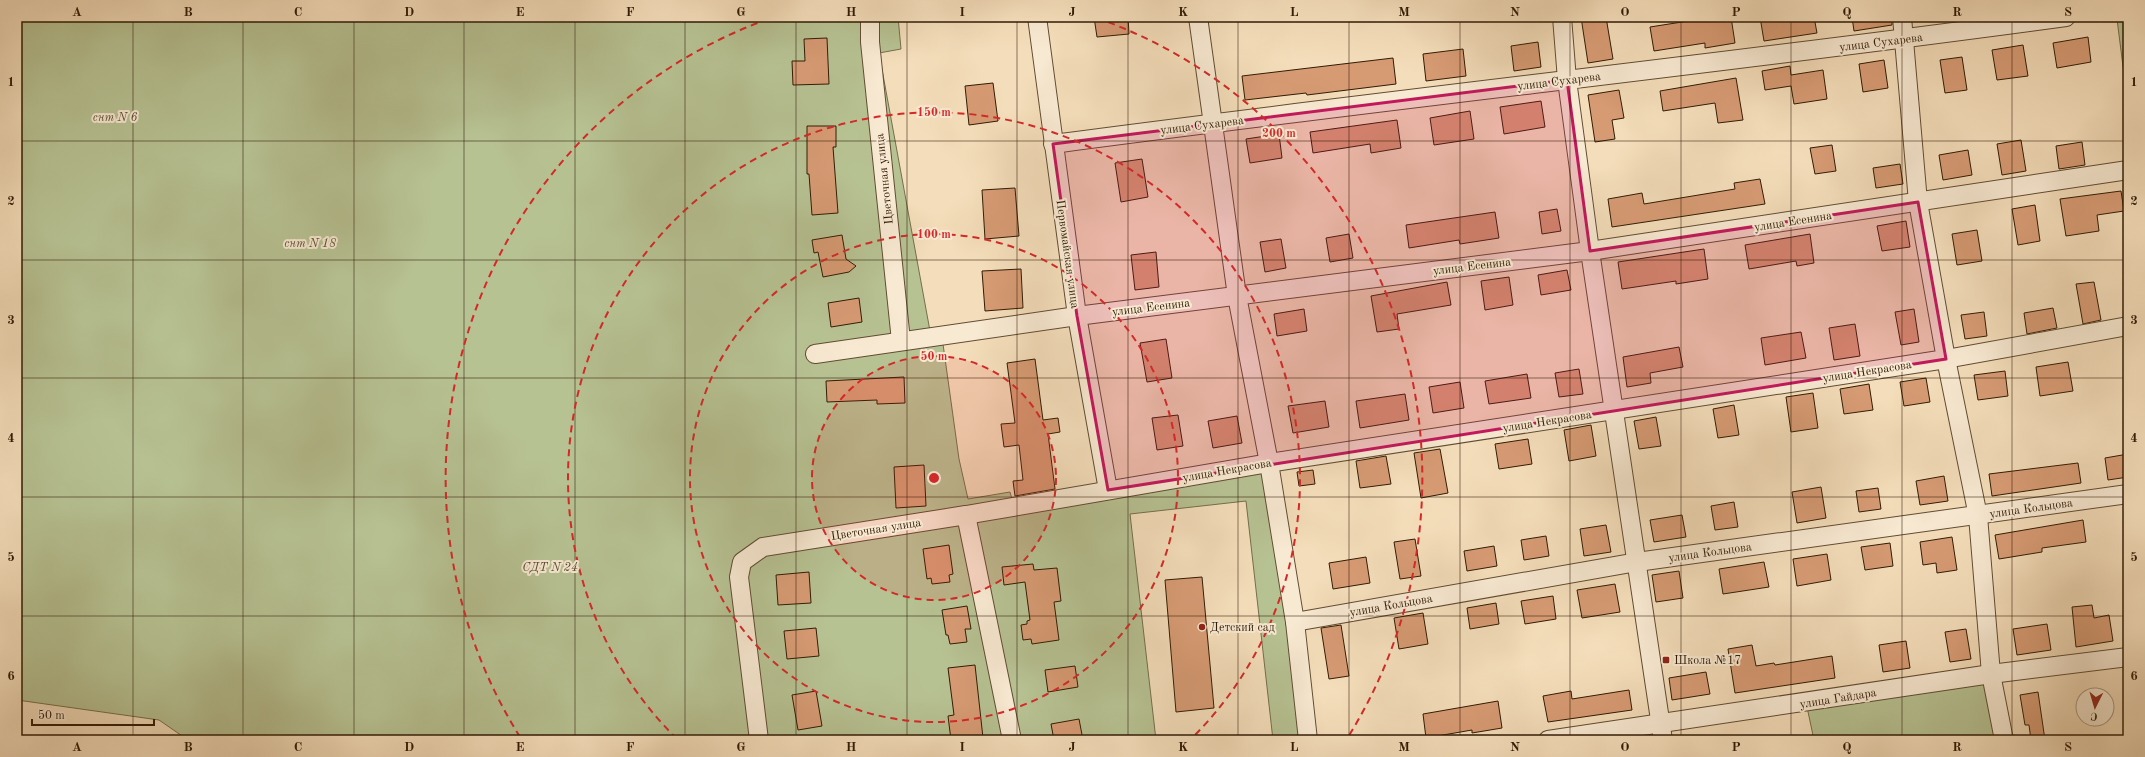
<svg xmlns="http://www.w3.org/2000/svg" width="2145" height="757" viewBox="0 0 2145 757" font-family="'Old Standard TT',serif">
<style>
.green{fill:#b7c293;stroke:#746e4c}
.building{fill:#d79b74;stroke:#301b05}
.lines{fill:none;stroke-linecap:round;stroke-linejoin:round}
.minor-casing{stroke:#614c32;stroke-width:20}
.minor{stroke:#f8e9d2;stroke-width:18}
.marked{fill:#c2185b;fill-opacity:0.2;stroke:#c2185b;stroke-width:3;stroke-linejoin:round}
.grid{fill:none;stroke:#301b05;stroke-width:1;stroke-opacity:0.55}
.ring{fill:none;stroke:#d62828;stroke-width:2;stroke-dasharray:7 5}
.poi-dot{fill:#8f2418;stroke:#f8e9d2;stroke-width:1.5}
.labels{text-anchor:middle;stroke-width:4;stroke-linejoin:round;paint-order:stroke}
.street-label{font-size:12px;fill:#301b05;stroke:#f8e9d2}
.park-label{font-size:12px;font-style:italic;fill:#584d30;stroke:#f8e9d2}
.poi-label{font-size:12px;fill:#301b05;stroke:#f8e9d2;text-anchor:start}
.centre{fill:#d62828;stroke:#f8e9d2;stroke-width:2}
.ring-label{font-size:12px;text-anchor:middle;font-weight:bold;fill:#d62828;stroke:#f8e9d2;stroke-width:4;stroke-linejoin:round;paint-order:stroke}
.neatline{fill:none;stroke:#301b05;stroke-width:1.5}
.grid-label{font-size:13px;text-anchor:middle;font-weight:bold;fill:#301b05}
</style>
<rect width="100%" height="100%" fill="#f4ddba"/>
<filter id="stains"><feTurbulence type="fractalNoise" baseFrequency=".005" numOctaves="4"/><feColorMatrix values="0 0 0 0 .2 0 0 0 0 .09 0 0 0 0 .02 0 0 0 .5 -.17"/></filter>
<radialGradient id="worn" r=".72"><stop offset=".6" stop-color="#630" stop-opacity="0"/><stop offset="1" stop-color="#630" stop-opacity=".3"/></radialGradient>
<g class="green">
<path d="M17,17H898L901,49L879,53L930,331L943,344L959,459L968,499L1010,492L1013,503L1264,463L1288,622L1301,740H1273L1246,501L1130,514L1156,740H188L159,720L17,700Z"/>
<path d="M2116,17H2128L2127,98L2117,19Z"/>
<path d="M1987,681L1998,740H1814L1807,707Z"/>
</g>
<g class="building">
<path d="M1094,17H1128L1129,34L1097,37Z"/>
<path d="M1581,17H1606L1613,59L1588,63Z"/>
<path d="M1700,17H1731L1735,43L1705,48V43L1654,51L1650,27L1701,19Z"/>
<path d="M1760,17H1814L1817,33L1764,41Z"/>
<path d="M1852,17H1892V25L1854,31Z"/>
<path d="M2088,37L2091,62L2057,68L2053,43Z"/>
<path d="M827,38L829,84L793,85L792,61H805L804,39Z"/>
<path d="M1538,42L1541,67L1514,71L1511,46Z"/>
<path d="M2023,45L2028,76L1997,80L1992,50Z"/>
<path d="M1463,49L1466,76L1426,81L1423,54Z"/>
<path d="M1962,57L1967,90L1945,93L1940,60Z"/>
<path d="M1393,58L1396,84L1307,95L1306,93L1245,100L1242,76Z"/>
<path d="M1884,60L1888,88L1863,92L1859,64Z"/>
<path d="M1790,66L1791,75L1823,70L1827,99L1794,104L1791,86L1765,90L1762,71Z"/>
<path d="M1736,78L1743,120L1718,123L1715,103L1663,111L1660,91Z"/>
<path d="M993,83L998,121L969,125L965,86Z"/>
<path d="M1619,90L1624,118L1612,120L1615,139L1595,142L1588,95Z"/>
<path d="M1541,101L1545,127L1504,134L1500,107Z"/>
<path d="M1470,111L1474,139L1434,145L1430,118Z"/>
<path d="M1397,120L1401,148L1371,153L1370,144L1313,153L1310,132Z"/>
<path d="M807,126H836V147H833L838,213L812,215L809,174H807Z"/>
<path d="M1279,134L1282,158L1250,163L1246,139Z"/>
<path d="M2021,140L2026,171L2002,175L1997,144Z"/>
<path d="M2082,142L2085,165L2059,169L2056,146Z"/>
<path d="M1832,145L1836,171L1815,174L1810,148Z"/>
<path d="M1968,150L1972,175L1943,180L1939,155Z"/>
<path d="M1142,159L1148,197L1121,202L1115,163Z"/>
<path d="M1900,164L1903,184L1876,188L1873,168Z"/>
<path d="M1760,179L1765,204L1612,227L1608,199L1642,193L1644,204L1735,189L1734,183Z"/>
<path d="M1015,188L1019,236L985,239L982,190Z"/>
<path d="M2121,191L2124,211L2097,215L2099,231L2066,236L2060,199Z"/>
<path d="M2035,205L2040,241L2018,245L2012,209Z"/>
<path d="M1557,209L1561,231L1542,234L1539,212Z"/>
<path d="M1495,212L1499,238L1460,244L1459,240L1409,248L1406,225Z"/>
<path d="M1906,221L1910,247L1882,251L1877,226Z"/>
<path d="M1977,230L1982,261L1957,265L1952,234Z"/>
<path d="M1349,234L1353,258L1330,262L1326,238Z"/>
<path d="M1810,234L1814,263L1797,266L1796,261L1749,269L1745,245Z"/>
<path d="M842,235L846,259L856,266L849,272L823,277L818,252L814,253L812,240Z"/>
<path d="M1281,239L1286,268L1265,272L1260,242Z"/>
<path d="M1704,249L1708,279L1676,284V281L1622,289L1618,262Z"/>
<path d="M1156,252L1159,287L1135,290L1131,255Z"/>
<path d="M1021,269L1023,308L985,311L982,271Z"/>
<path d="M1567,270L1571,290L1541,295L1538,275Z"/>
<path d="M1509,277L1513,305L1485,310L1481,281Z"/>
<path d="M1447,282L1451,305L1397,314L1399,329L1377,332L1371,296Z"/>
<path d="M2094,282L2101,320L2083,324L2076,284Z"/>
<path d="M859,298L862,322L831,327L828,303Z"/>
<path d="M2053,308L2057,328L2027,334L2024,313Z"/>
<path d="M1304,309L1307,331L1277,336L1274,314Z"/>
<path d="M1914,309L1919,342L1901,345L1895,312Z"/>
<path d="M1984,312L1987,336L1965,339L1961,315Z"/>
<path d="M1855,324L1860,356L1834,360L1829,328Z"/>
<path d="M1801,332L1806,358L1765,365L1761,338Z"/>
<path d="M1166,339L1172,378L1147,382L1140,343Z"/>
<path d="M1679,347L1683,367L1650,373L1651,383L1627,387L1623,357Z"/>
<path d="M1035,359L1043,420L1058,418L1060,432L1048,434L1055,489L1015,496L1013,481L1023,480L1019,445L1004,447L1001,424L1015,423L1007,363Z"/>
<path d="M2068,362L2073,391L2040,396L2036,367Z"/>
<path d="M1579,369L1583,394L1559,397L1555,373Z"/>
<path d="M2005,371L2008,396L1978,400L1974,375Z"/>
<path d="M1527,374L1531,398L1489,404L1485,381Z"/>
<path d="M904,377L905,403L877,404V400L827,402L826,381Z"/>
<path d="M1926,378L1930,402L1904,406L1900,382Z"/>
<path d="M1460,382L1464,408L1433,413L1429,387Z"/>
<path d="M1869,384L1873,410L1844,414L1840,389Z"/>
<path d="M1813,393L1818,428L1791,432L1786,397Z"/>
<path d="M1405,394L1409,420L1360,428L1356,401Z"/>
<path d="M1325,401L1329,427L1293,433L1288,406Z"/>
<path d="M1734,405L1739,435L1718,438L1713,409Z"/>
<path d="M1178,415L1183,446L1157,450L1152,418Z"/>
<path d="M1237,416L1242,443L1213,448L1208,421Z"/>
<path d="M1656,417L1661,446L1639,449L1634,421Z"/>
<path d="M1591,425L1596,456L1569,461L1564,430Z"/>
<path d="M1528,439L1532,464L1499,469L1495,444Z"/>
<path d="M1440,449L1448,493L1421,498L1414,453Z"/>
<path d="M2128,454V477L2108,480L2105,458Z"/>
<path d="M1386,456L1391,484L1360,488L1356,461Z"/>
<path d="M2078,463L2081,483L1992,496L1989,474Z"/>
<path d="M924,465L926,506L896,508L894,467Z"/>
<path d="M1313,470L1315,484L1299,486L1297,472Z"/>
<path d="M1944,476L1948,501L1920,505L1916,481Z"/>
<path d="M1821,487L1826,518L1797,523L1792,492Z"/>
<path d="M1878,488L1881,509L1859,512L1856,491Z"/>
<path d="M1734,502L1738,527L1715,530L1711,506Z"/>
<path d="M1682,515L1686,537L1654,542L1650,520Z"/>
<path d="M2083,520L2086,542L2042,548V552L1999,559L1995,535Z"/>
<path d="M1606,525L1611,552L1584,556L1580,529Z"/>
<path d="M1546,536L1549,556L1524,560L1521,540Z"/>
<path d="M1952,537L1957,570L1937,573L1936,563L1923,565L1920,542Z"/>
<path d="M1415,539L1421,576L1400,579L1394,542Z"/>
<path d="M1890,543L1893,566L1865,570L1861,547Z"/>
<path d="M949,545L953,574L949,575L950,582L932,584L931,578L927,579L923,549Z"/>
<path d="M1494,546L1497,566L1467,571L1464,551Z"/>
<path d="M1827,554L1831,580L1797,586L1793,559Z"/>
<path d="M1366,557L1370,583L1333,589L1329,563Z"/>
<path d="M1764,562L1769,587L1723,594L1719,569Z"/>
<path d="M1033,564L1034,570L1057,568L1061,601L1054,602L1059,640L1032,644L1031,639L1023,640L1021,625L1027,624V621L1030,620L1025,582L1004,585L1002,567Z"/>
<path d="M1679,571L1683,598L1656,602L1652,575Z"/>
<path d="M809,572L811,603L778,605L776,575Z"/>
<path d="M1202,577L1214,708L1176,712L1165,580Z"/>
<path d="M1615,584L1620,612L1582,618L1577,590Z"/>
<path d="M1553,596L1556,619L1525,624L1521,601Z"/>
<path d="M1496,603L1499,624L1470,629L1467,608Z"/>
<path d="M2092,605L2094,618L2109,615L2113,641L2076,647L2072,607Z"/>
<path d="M967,606L971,629H965L967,642L950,644L948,635H946L942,610Z"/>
<path d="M1423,613L1428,644L1399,649L1394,618Z"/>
<path d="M2047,624L2051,650L2017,655L2013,629Z"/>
<path d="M1341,625L1349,676L1329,679L1321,628Z"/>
<path d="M816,628L819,656L787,659L784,631Z"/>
<path d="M1966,629L1971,659L1950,662L1945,632Z"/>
<path d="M1906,641L1910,668L1883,672L1879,645Z"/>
<path d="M1752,645L1756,666L1774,663L1775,665L1832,656L1835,678L1735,693L1728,649Z"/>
<path d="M975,665L983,738L951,740L948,716L954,715L948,668Z"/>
<path d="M1075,666L1078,687L1048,692L1045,670Z"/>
<path d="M1706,672L1710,694L1672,700L1669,678Z"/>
<path d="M1629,690L1632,710L1548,722L1543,696L1571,691L1572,699Z"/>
<path d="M816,691L822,726L798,730L792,695Z"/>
<path d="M2038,692L2045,740H2031L2029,725H2025L2020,695Z"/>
<path d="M1498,701L1502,728L1472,733V730L1426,738L1423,714Z"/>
<path d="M1079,719L1083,740H1054L1051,724Z"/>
</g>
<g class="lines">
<defs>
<g id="minor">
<path d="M870,17V42L901,341"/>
<path d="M1037,17L1077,316L1108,490"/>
<path d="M1198,17L1237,296L1269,463L1295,622L1308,740"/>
<path d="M1562,17L1567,80L1590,251L1663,740"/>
<path d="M1902,17L1918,202L1946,359L1978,516L1991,674L2004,740"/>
<path d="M1053,144C1390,99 1729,63 2066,17"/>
<path d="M815,354L1077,316L1590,251L2128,170"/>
<path d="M966,515L1269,463L1946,359L2128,326"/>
<path d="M1295,622L1637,562L2128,494"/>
<path d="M759,740L739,577L742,562L763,547L966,515L1012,740"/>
<path d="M1548,740L1991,674L2128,657"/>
</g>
</defs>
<use href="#minor" class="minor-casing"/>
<use href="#minor" class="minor"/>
</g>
<path class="marked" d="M1567,80L1590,251L1918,202L1946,359L1108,490L1077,316L1053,144Z"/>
<path class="grid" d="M133,17V740M243,17V740M354,17V740M464,17V740M575,17V740M685,17V740M796,17V740M907,17V740M1017,17V740M1128,17V740M1238,17V740M1349,17V740M1460,17V740M1570,17V740M1681,17V740M1791,17V740M1902,17V740M2012,17V740M17,141H2128M17,260H2128M17,378H2128M17,497H2128M17,616H2128"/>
<circle cx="934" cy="478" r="122" fill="#d62828" fill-opacity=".12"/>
<g class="ring">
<circle cx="934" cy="478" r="122"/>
<circle cx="934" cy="478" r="244"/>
<path d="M677 739A366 366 0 1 1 1191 739"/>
<path d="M520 737A488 488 0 0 1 771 18M1097 18A488 488 0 0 1 1348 737"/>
</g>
<g class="poi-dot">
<circle cx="1202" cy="627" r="4"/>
<rect x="1662" y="656" width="8" height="8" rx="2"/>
</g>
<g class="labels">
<g class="street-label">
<text transform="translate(1881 42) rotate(-7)" y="4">улица Сухарева</text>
<text transform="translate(1559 81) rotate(-7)" y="4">улица Сухарева</text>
<text transform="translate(1202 125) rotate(-7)" y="4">улица Сухарева</text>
<text transform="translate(884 179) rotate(-96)" y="4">Цветочная улица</text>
<text transform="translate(1793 221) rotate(-9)" y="4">улица Есенина</text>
<text transform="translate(1068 254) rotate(82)" y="4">Первомайская улица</text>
<text transform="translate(1472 266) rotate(-7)" y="4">улица Есенина</text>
<text transform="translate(1151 307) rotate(-7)" y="4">улица Есенина</text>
<text transform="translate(1867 371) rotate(-9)" y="4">улица Некрасова</text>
<text transform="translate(1547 421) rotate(-9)" y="4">улица Некрасова</text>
<text transform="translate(1227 470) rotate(-10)" y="4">улица Некрасова</text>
<text transform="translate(2031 508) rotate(-8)" y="4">улица Кольцова</text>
<text transform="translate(876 529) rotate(-9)" y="4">Цветочная улица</text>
<text transform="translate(1710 552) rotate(-8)" y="4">улица Кольцова</text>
<text transform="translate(1391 605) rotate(-10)" y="4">улица Кольцова</text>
<text transform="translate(1838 698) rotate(-9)" y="4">улица Гайдара</text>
</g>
<g class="park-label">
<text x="115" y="121">снт N 6</text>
<text x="310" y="247">снт N 18</text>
<text x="550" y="571">СДТ N 24</text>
</g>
<g class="poi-label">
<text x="1210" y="631">Детский сад</text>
<text x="1674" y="664">Школа №17</text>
</g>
</g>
<circle cx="934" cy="478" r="6" class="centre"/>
<g class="ring-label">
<text x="934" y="116">150 m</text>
<text x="1279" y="137">200 m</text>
<text x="934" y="238">100 m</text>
<text x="934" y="360">50 m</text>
</g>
<rect width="2145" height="757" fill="none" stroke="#f4ddba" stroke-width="44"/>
<g transform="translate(2095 707) rotate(185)"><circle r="19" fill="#f8e9d2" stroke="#a89780"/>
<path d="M0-3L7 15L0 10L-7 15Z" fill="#8f2418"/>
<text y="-6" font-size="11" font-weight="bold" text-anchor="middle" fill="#301b05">С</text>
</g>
<path d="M32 719v6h122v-6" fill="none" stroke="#301b05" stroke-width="2"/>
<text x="38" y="719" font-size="12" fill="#301b05" stroke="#f8e9d2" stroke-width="3" paint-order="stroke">50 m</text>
<rect x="22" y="22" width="2101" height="713" class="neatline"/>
<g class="grid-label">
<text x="77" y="16">A</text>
<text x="188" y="16">B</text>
<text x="298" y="16">C</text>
<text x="409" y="16">D</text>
<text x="520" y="16">E</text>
<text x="630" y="16">F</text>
<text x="741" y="16">G</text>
<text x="851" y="16">H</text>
<text x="962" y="16">I</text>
<text x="1072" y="16">J</text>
<text x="1183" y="16">K</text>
<text x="1294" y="16">L</text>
<text x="1404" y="16">M</text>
<text x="1515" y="16">N</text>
<text x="1625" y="16">O</text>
<text x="1736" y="16">P</text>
<text x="1847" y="16">Q</text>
<text x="1957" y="16">R</text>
<text x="2068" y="16">S</text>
<text x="11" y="86">1</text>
<text x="2134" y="86">1</text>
<text x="11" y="205">2</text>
<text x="2134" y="205">2</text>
<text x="11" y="324">3</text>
<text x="2134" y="324">3</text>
<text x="11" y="442">4</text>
<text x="2134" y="442">4</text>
<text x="11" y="561">5</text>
<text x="2134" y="561">5</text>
<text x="11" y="680">6</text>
<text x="2134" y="680">6</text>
<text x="77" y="751">A</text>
<text x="188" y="751">B</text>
<text x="298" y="751">C</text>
<text x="409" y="751">D</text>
<text x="520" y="751">E</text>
<text x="630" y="751">F</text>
<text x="741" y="751">G</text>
<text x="851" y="751">H</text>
<text x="962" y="751">I</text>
<text x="1072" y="751">J</text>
<text x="1183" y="751">K</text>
<text x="1294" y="751">L</text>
<text x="1404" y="751">M</text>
<text x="1515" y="751">N</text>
<text x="1625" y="751">O</text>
<text x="1736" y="751">P</text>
<text x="1847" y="751">Q</text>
<text x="1957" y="751">R</text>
<text x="2068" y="751">S</text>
</g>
<rect width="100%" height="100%" filter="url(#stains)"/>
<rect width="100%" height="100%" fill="url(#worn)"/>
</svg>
